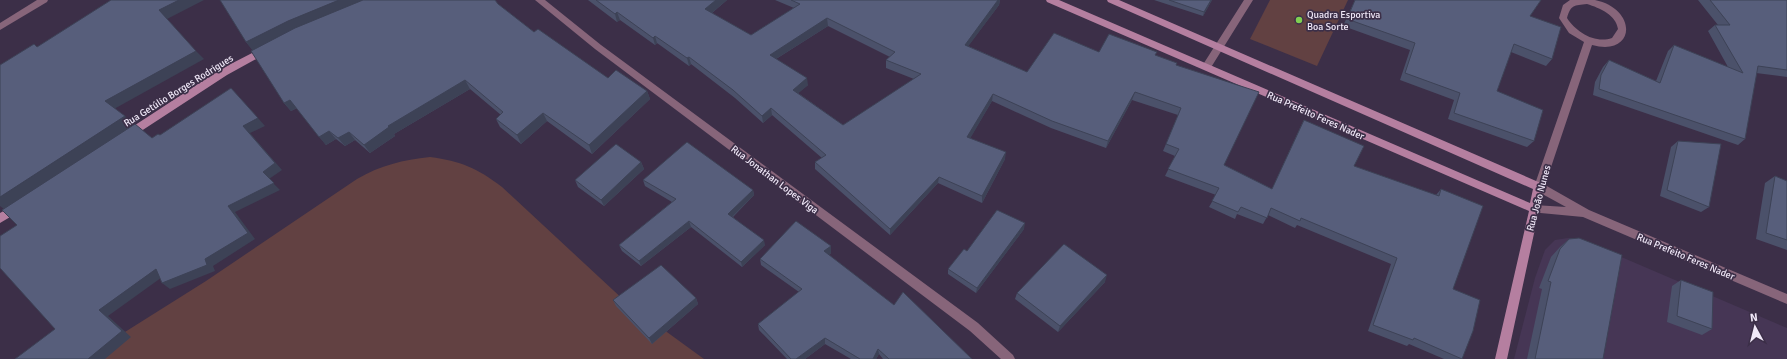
<svg xmlns="http://www.w3.org/2000/svg" width="1787" height="359" viewBox="0 0 1787 359" font-family="Signika,sans-serif">
<style>
.built{fill:#463655}
.green{fill:#624142}
.lines{fill:none;stroke-linecap:round;stroke-linejoin:round}
.street{fill:#87657a;fill-rule:evenodd}
.secondary{fill:#b57fa0;fill-rule:evenodd}
.wall{fill:#4b516a;fill-rule:evenodd}
.shaded-wall{fill:#3d4256}
.building{fill:#575e7b;stroke:#3d4256;fill-rule:evenodd}
.poi-dot{fill:#80d051;stroke:#3c2f48;stroke-width:1.5}
.labels{text-anchor:middle;stroke-width:3.5;stroke-linejoin:round;paint-order:stroke}
.poi-label{font-size:10px;fill:#f0e8f8;stroke:#3c2f48;text-anchor:start}
.street-label{font-size:10px;fill:#f0e8f8;stroke:#3c2f48}
</style>
<rect width="100%" height="100%" fill="#3c2f48"/>
<path class="built" d="M1568,238L1584,241L1787,328V359H1514L1535,278L1545,250L1555,240Z"/>
<g class="green">
<path d="M1270,0H1348L1317,66L1250,39Z"/>
<path d="M430,157C461,161 477,168 502,187L627,303L704,359H82L206,281L357,179C381,165 403,160 430,157Z"/>
</g>
<g class="lines">
<g class="street">
<path d="M37,0H48L47,2L0,30V23Z"/>
<path d="M535,0H545L601,45L978,323L1013,355L1015,359H1001L970,331L595,49Z"/>
<path d="M1244,0H1253L1210,69H1204L1202,66L1204,63Z"/>
<path d="M1570,0C1578,0 1587,0 1595,0C1638,9 1636,57 1592,45L1545,185L1589,210L1787,294V304L1583,217L1530,212L1529,209L1530,206L1534,205L1566,207L1535,190L1534,187L1584,42L1569,33L1559,18L1563,5ZM1587,4C1600,8 1616,15 1618,29L1612,38C1595,44 1576,32 1567,18C1571,4 1574,6 1587,4Z"/>
</g>
<g class="secondary">
<path d="M1046,0H1059L1530,203L1533,189L1108,2L1107,0H1119L1543,184L1544,187L1507,359H1495L1529,211L1047,2Z"/>
<path d="M266,46L269,48L271,50L269,52L227,75L132,137H126L124,134L126,131L221,69Z"/>
<path d="M18,203L22,204L23,207L22,210L0,223V213Z"/>
</g>
</g>
<g class="wall">
<path d="M588,0H727L712,13L751,35L794,8L775,0H1000L999,5L968,46L1027,72L1099,52L1156,56L1176,65L1224,165L1272,189L1300,128L1304,120L1354,166L1436,195L1441,189L1462,359H1444L1409,344L1407,346L1368,331L1391,264L1297,225L1295,228L1268,215L1263,224L1237,214L1235,219L1209,207L1216,195L1165,176L1175,156L1163,151L1178,115L1132,100L1106,148L1051,128L992,101L970,138L1005,159L982,203L938,183L890,235L815,169V162L822,158L772,115L763,123L735,98L691,64L689,66L657,43L655,45L620,20L617,22ZM828,26L890,57L886,60V68L914,79L843,125L798,93L808,85L776,59Z"/>
<path d="M1154,0H1212L1203,16Z"/>
<path d="M1355,0H1541L1530,16L1552,59L1546,66L1511,52L1497,91L1534,141L1527,147L1448,119L1454,100L1400,80L1410,50L1343,26Z"/>
<path d="M1698,0H1787V77L1756,73L1745,139L1738,145L1593,95L1595,82L1603,67L1609,60L1656,81L1668,51L1674,45L1728,67L1708,31L1715,25H1718Z"/>
<path d="M498,4L534,32L608,78L647,91L650,99L592,154L547,121L521,144L500,127L496,119L501,115L470,89L394,134L395,136L370,153L355,140L345,146L336,139L326,145L297,108L291,111L284,103L253,50L246,42Z"/>
<path d="M1678,141L1709,207L1701,212L1660,196L1671,147Z"/>
<path d="M641,162L644,169L604,206L578,187L575,180Z"/>
<path d="M1775,176L1787,181V250L1756,239L1765,183Z"/>
<path d="M643,180L753,190L754,195L733,217L765,245L742,267L691,227L641,266L622,251L619,245L672,202L645,186Z"/>
<path d="M1024,229L976,293L948,274V269L967,251Z"/>
<path d="M1569,239L1603,359H1527L1542,289L1539,288L1551,257L1560,247Z"/>
<path d="M831,246V253L829,255L894,305L972,359H883L879,354L876,359H851L825,344L805,359H787L759,330L758,324L799,292L761,265L760,259Z"/>
<path d="M1681,280L1712,329L1702,335L1667,322L1672,286Z"/>
<path d="M1105,282L1058,332L1015,299L1017,293Z"/>
<path d="M696,298L698,304L652,344L616,306L613,300Z"/>
</g>
<g class="shaded-wall">
<path d="M179,0H204L167,19L159,10Z"/>
<path d="M339,0H366L253,51L246,42L288,21Z"/>
<path d="M716,0H727L707,17L705,9Z"/>
<path d="M998,0H1000L999,5L964,52L965,45Z"/>
<path d="M1211,0H1212L1203,16L1204,12Z"/>
<path d="M617,12L620,20L617,22L615,14Z"/>
<path d="M827,18L828,26L771,62L770,55Z"/>
<path d="M655,36L657,43L655,45L653,38Z"/>
<path d="M196,51L204,59L114,109L105,101Z"/>
<path d="M689,57L691,64L689,66L687,58Z"/>
<path d="M807,78L808,85L794,97L793,90Z"/>
<path d="M465,80L470,89L394,134L395,136L370,153L364,145L388,126Z"/>
<path d="M647,91L650,99L592,154L589,145Z"/>
<path d="M1135,92L1132,100L1106,148L1108,141Z"/>
<path d="M993,94L992,101L967,144V137Z"/>
<path d="M290,100L297,108L291,111L284,103Z"/>
<path d="M771,108L772,115L763,123L762,116Z"/>
<path d="M543,113L547,121L521,144L517,135Z"/>
<path d="M125,116L134,125L4,209L0,206V197Z"/>
<path d="M258,118L265,126L250,133L282,170L269,179L280,190L235,212L255,239L213,266L215,271L170,289L162,283L205,259L228,206L263,172L243,126Z"/>
<path d="M329,131L336,139L326,145L319,137Z"/>
<path d="M349,132L355,140L345,146L338,138Z"/>
<path d="M1006,152L1005,159L982,203V196Z"/>
<path d="M641,162L644,169L604,206L601,200Z"/>
<path d="M939,177L938,183L890,235V229Z"/>
<path d="M753,190L754,195L730,219L728,214Z"/>
<path d="M689,221L691,227L641,266L639,261Z"/>
<path d="M1025,223L1024,229L976,293L977,288Z"/>
<path d="M764,240L765,245L742,267L741,262Z"/>
<path d="M831,246V253L825,258L824,251Z"/>
<path d="M156,269L165,275L108,316L131,337L105,359H88L99,310Z"/>
<path d="M1107,275L1105,282L1058,332L1060,326Z"/>
<path d="M696,298L698,304L652,344L649,338Z"/>
<path d="M825,338V344L805,359H796Z"/>
<path d="M878,349L879,354L876,359H873Z"/>
</g>
<g class="building">
<path d="M111,0H179L159,10L196,51L105,101L125,116L0,197V65L34,44L37,47Z"/>
<path d="M220,0H339L288,21L246,42Z"/>
<path d="M363,0H495L498,4L534,32L538,29L608,78L616,70L647,91L589,145L543,113L517,135L496,119L503,112L465,80L388,126L389,127L364,145L349,132L338,138L329,131L319,137L290,100L284,103L251,51L295,28Z"/>
<path d="M596,0H716L705,9L751,35L800,4L791,0H998L965,45L1027,72L1054,33L1099,52L1109,34L1157,52L1155,55L1177,63L1176,65L1259,92L1224,165L1272,189L1304,120L1364,146L1354,166L1439,196L1441,189L1483,206L1453,289L1480,300L1473,331L1462,359L1414,338L1413,340L1373,325L1397,258L1301,218L1300,221L1271,208L1267,218L1241,207L1238,212L1212,201L1219,188L1168,169L1179,149L1166,144L1181,108L1135,92L1108,141L1052,121L993,94L967,137L1006,152L982,196L939,177L890,229L815,162L826,155L771,108L762,116L733,90L689,57L687,58L655,36L653,38L617,12L615,14ZM827,18L895,52L886,60L921,74L843,125L793,90L807,78L770,55Z"/>
<path d="M1169,0H1211L1204,12Z"/>
<path d="M1355,0H1541L1530,16L1561,27L1552,59L1514,44L1497,91L1543,110L1534,141L1454,113L1460,93L1405,73L1415,43L1347,19Z"/>
<path d="M1710,0H1787V70L1758,66L1745,139L1599,89L1601,75L1609,60L1660,83L1674,45L1743,73L1715,25H1730Z"/>
<path d="M231,88L258,118L243,126L275,163L263,172L274,183L228,206L248,233L205,259L207,265L162,283L156,269L99,310L122,331L88,359H15L55,329L0,268V236L17,225L2,210L135,124L152,138L158,134L160,135Z"/>
<path d="M1678,141L1721,144L1709,207L1667,190Z"/>
<path d="M687,142L753,190L728,214L764,240L741,262L689,221L639,261L619,245L676,199L643,180Z"/>
<path d="M616,144L641,162L601,200L575,180Z"/>
<path d="M1775,176L1787,181V240L1766,233Z"/>
<path d="M997,210L1025,223L977,288L948,269L964,249L967,251Z"/>
<path d="M796,221L831,246L824,251L894,305L903,292L972,359H889L878,349L873,359H860L825,338L796,359H791L758,324L802,289L760,259Z"/>
<path d="M1579,238L1622,255L1603,359H1535L1551,282L1548,281L1560,249L1569,239Z"/>
<path d="M1064,244L1107,275L1060,326L1017,293Z"/>
<path d="M661,265L696,298L649,338L613,300Z"/>
<path d="M1681,280L1713,292L1712,329L1677,316Z"/>
</g>
<circle class="poi-dot" cx="1299" cy="20" r="4"/>
<g class="labels">
<g class="poi-label">
<text x="1307" y="18">Quadra Esportiva<tspan x="1307" dy="12">Boa Sorte</tspan></text>
</g>
<g class="street-label">
<text transform="translate(178 90) rotate(-32)" y="4">Rua Getúlio Borges Rodrigues</text>
<text transform="translate(1316 115) rotate(24)" y="4">Rua Prefeito Feres Nader</text>
<text transform="translate(775 179) rotate(37)" y="4">Rua Jonathan Lopes Viga</text>
<text transform="translate(1538 198) rotate(-75)" y="4">Rua João Nunes</text>
<text transform="translate(1686 256) rotate(23)" y="4">Rua Prefeito Feres Nader</text>
</g>
</g>
<g transform="translate(1755 327) rotate(353)" stroke="#3c2f48" stroke-width="3" paint-order="stroke">
<path d="M0-3L7 15L0 10L-7 15Z" fill="#f0e8f8"/>
<text y="-6" font-size="11" font-weight="bold" text-anchor="middle" fill="#f0e8f8">N</text>
</g>
</svg>
